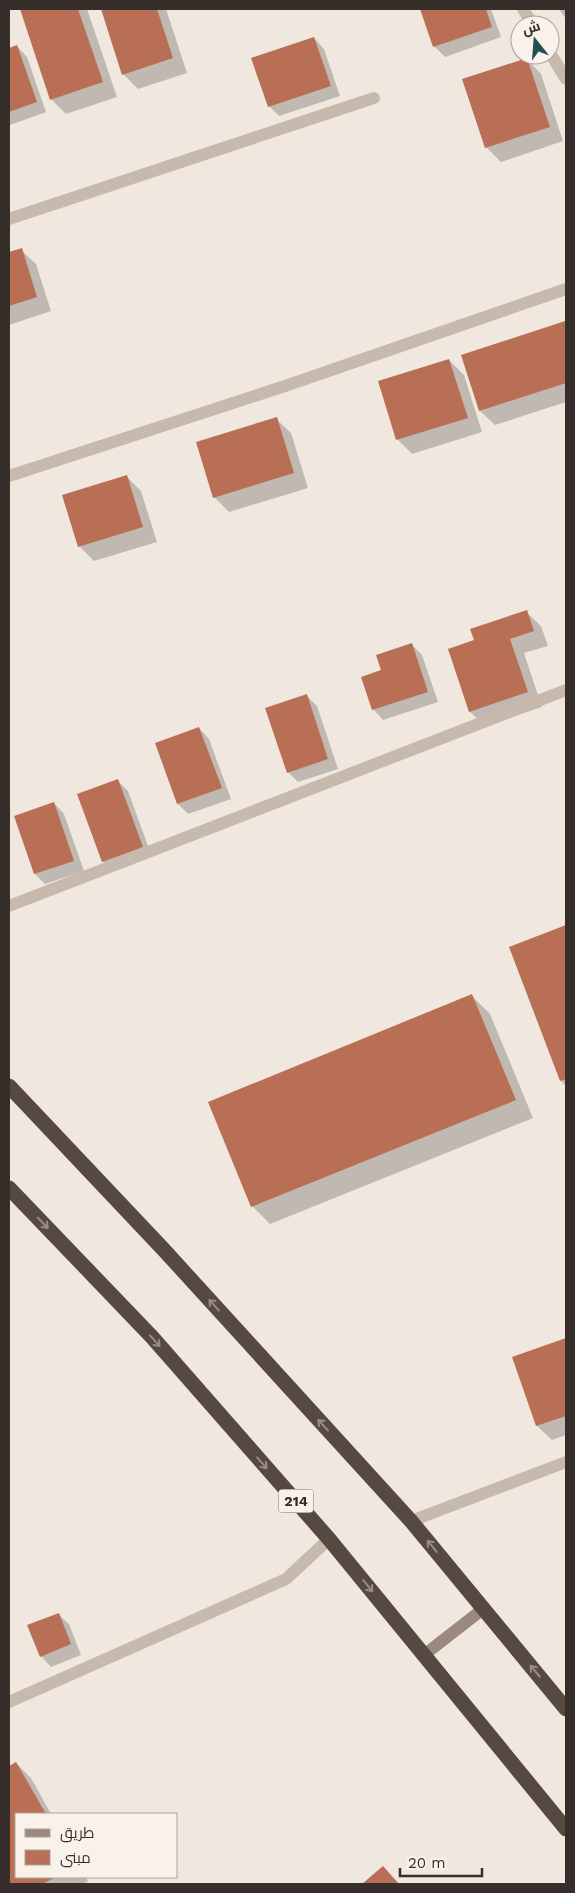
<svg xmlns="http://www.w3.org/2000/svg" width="575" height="1893" viewBox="0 0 575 1893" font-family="'Work Sans',Cairo,sans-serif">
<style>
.shadow{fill:#0003}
.building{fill:#b96f55}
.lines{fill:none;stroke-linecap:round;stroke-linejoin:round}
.street{stroke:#c7b9ac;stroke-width:12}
.secondary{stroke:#9b897e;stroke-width:12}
.highway{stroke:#564942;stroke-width:15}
.oneway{stroke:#978d86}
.labels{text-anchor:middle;stroke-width:4;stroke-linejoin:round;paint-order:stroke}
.shield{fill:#f8f2eb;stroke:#706964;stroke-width:1}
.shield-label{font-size:14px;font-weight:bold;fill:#362e2a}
</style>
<rect width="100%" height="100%" fill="#f0e8df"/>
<g class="shadow">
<path d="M21,9H87L117,97L66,114L52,100Z"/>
<path d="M102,9H166L187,73L138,89L123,74Z"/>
<path d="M421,9H491L501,37L445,57L434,46Z"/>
<path d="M559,9H566V19Z"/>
<path d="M314,38L324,49L340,96L279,116L269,106Z"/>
<path d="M17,46L27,57L46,112L10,125L9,123V49Z"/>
<path d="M527,59L541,74L563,141L501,162L486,147Z"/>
<path d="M21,250L36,264L51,311L9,325V254Z"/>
<path d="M565,323L566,324V402L495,425L480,411L462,355Z"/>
<path d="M449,360L464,375L482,432L412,454L397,439Z"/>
<path d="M276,419L291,433L308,488L229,512L214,497Z"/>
<path d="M127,477L141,491L157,542L94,561L79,546Z"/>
<path d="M526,612L541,626L548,646L524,653L542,707L485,726L470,712L449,649L475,641Z"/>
<path d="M411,644L422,655L438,702L383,720L373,709L382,671Z"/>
<path d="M307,696L317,706L338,769L298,782L288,772Z"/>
<path d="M199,728L209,739L231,799L188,814L178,804Z"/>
<path d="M118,781L128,791L152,857L113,871L103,861Z"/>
<path d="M54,803L64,814L84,871L45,884L35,874L16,816Z"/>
<path d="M566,927V1086L561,1081L511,948Z"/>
<path d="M472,996L490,1014L533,1118L270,1224L252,1206Z"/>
<path d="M566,1339V1435L552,1440L537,1426L513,1358Z"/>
<path d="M58,1614L69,1624L81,1655L51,1667L41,1656Z"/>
<path d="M16,1763L31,1778L51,1814H16V1877H86L88,1881L83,1884H9V1767Z"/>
</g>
<g class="building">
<path d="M20,9H78L103,82L50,100Z"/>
<path d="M101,9H157L173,58L122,75Z"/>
<path d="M420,9H486L492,27L433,47Z"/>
<path d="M314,37L331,86L268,107L251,58Z"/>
<path d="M17,45L37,102L9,112V48Z"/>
<path d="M527,58L550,127L485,148L462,79Z"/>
<path d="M22,248L37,297L9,306V252Z"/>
<path d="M565,321L566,383L479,411L461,355Z"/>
<path d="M449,359L468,418L396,440L378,381Z"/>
<path d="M277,417L294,473L213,498L196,442Z"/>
<path d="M127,475L143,527L78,547L62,495Z"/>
<path d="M527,610L534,631L510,639L528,692L469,712L448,649L474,640L470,629Z"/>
<path d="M412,643L428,692L372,710L361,677L381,670L376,655Z"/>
<path d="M307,694L328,759L287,773L265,708Z"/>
<path d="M199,727L222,788L177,804L155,743Z"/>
<path d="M118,779L143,847L102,862L77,794Z"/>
<path d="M54,802L74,861L34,874L14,816Z"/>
<path d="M566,925V1079L560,1081L509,947Z"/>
<path d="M472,994L516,1100L251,1207L208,1102Z"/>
<path d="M566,1338V1416L536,1426L512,1357Z"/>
<path d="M59,1613L71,1644L40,1657L27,1625Z"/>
<path d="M16,1762L46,1814H16V1877H56L42,1884H9V1766Z"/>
<path d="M383,1866L399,1884H362Z"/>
</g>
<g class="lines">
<g class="street">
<path d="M523,9L533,25"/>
<path d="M550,53L566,79"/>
<path d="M9,219L374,98"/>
<path d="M9,476L285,386L566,289"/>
<path d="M9,906L566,690"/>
<path d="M411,1521L566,1462"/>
<path d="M9,1702L286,1579L329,1539"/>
</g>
<path class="secondary" d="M424,1655L483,1609"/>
<g class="highway">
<path d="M9,1086L164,1250L411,1521L566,1709"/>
<path d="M9,1188L152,1337L329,1539L566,1829"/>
</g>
</g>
<defs><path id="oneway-shaft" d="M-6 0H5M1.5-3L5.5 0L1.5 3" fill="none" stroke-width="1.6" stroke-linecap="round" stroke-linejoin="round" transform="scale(1.25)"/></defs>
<g class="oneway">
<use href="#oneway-shaft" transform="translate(43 1223) rotate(46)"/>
<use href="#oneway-shaft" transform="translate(214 1305) rotate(-132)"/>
<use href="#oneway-shaft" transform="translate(155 1341) rotate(48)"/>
<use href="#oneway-shaft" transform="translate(323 1425) rotate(-132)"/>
<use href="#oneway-shaft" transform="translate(262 1463) rotate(49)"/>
<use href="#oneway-shaft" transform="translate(432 1546) rotate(-129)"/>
<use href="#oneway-shaft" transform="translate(368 1586) rotate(51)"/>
<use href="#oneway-shaft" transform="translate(535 1671) rotate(-130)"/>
</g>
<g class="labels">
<rect class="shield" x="278.5" y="1489.5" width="35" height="23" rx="4"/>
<g class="shield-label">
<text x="296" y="1506">214</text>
</g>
</g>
<rect width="575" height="1893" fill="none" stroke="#362e2a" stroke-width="20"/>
<rect x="15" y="1813" width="162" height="65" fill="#f8f2eb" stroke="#aaa49e"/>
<rect x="25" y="1829" width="25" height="8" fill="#9b897e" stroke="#aaa49e"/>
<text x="60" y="1838" font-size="15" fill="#362e2a">طريق</text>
<rect x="25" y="1850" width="25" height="15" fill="#b96f55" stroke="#aaa49e"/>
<text x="60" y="1863" font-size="15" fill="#362e2a">مبنى</text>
<g transform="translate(535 40) rotate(343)"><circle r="24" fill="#f8f2eb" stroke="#aaa49e"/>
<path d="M0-4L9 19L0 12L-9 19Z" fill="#244f53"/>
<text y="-8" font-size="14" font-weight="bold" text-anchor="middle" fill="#362e2a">ش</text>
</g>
<path d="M400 1868v8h82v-8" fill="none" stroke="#362e2a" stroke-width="2.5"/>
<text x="408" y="1868" font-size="15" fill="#362e2a" stroke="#f8f2eb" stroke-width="4" paint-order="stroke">20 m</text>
</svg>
